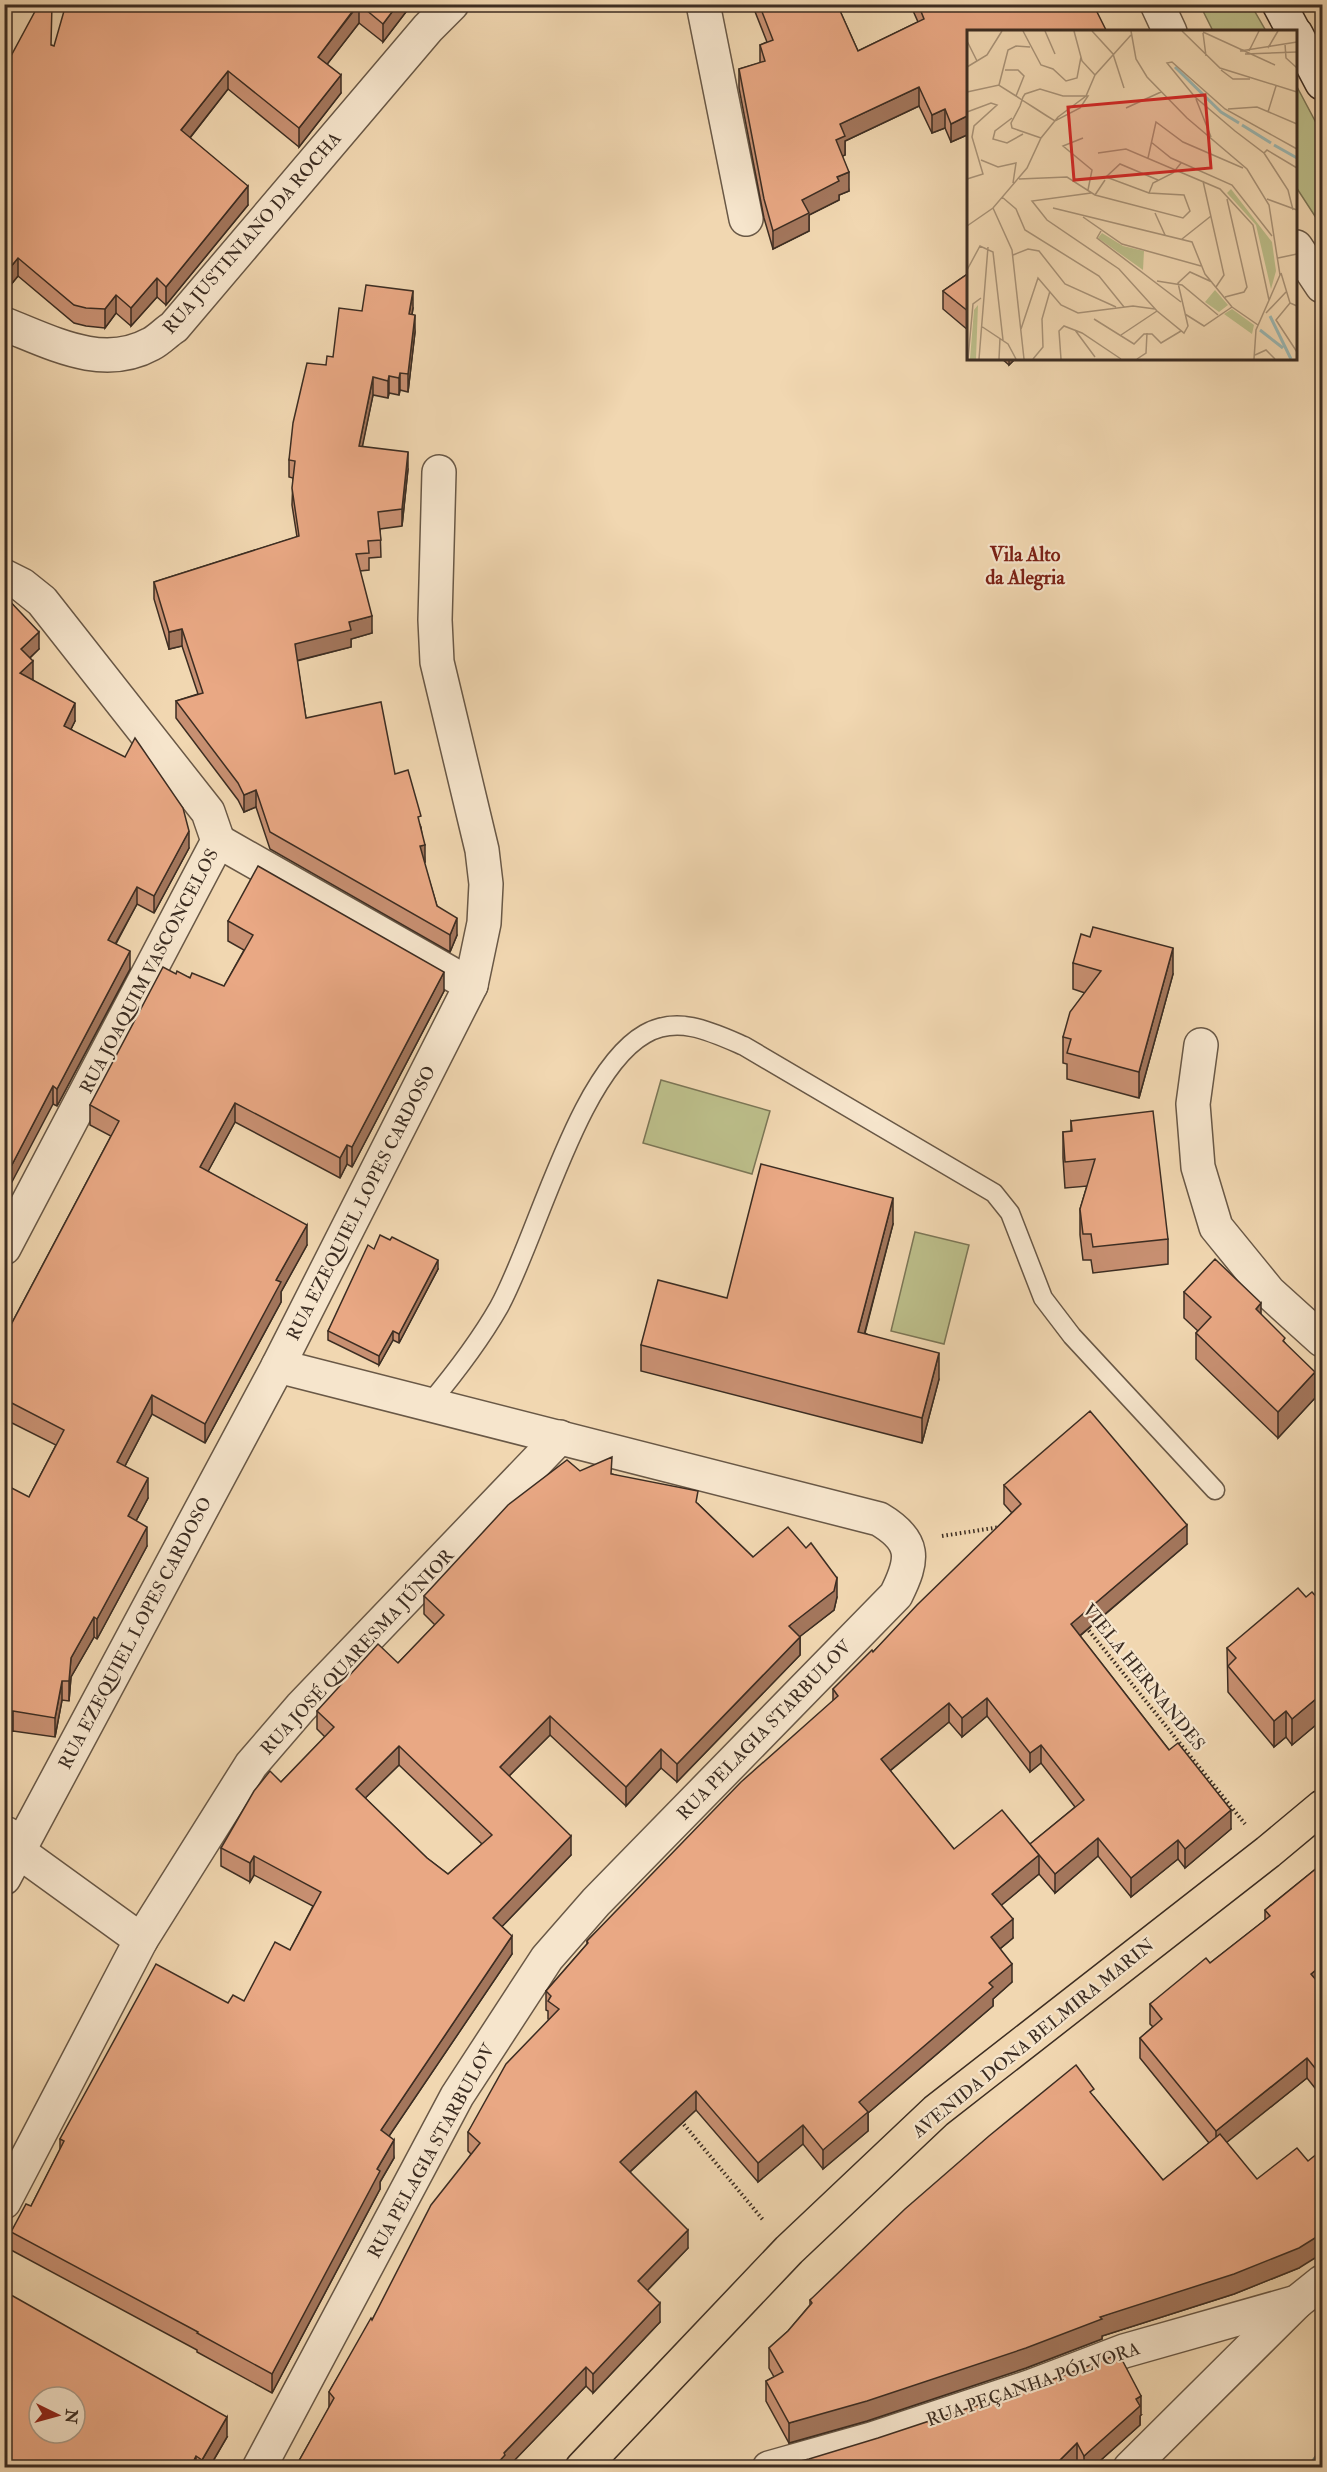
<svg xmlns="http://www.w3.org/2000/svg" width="1327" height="2472" viewBox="0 0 1327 2472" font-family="'IM FELL Double Pica',serif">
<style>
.green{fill:#bcbe8a;stroke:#7c7656;stroke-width:1.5}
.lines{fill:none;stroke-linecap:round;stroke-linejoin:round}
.stream{stroke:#768079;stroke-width:12}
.lane-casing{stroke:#695846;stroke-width:21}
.street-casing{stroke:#695846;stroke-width:36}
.secondary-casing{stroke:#3c2d22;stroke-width:36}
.primary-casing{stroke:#3c2d22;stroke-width:36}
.path{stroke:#3c2d22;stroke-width:4;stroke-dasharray:1.5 3;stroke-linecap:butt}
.lane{stroke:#f6e5cc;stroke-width:18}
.street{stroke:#f6e5cc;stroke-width:33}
.secondary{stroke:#f6e5cc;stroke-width:33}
.primary{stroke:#f1d7b1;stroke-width:33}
.wall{fill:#c89072;stroke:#3c2d22;stroke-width:1.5;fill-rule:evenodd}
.shaded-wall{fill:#a3765c;stroke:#3c2d22;stroke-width:1.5}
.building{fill:#e9a884;stroke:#3c2d22;stroke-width:1.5;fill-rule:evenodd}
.labels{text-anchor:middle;stroke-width:4.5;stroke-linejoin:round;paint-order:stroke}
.street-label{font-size:18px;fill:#3c2d22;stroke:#f6e5cc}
.neighbourhood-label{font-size:20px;font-weight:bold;fill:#7a1f14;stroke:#f6e5cc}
.inset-river{fill:none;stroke:#9cb8b3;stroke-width:3}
.inset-road{fill:none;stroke:#a99378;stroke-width:1.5}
.view{fill:#d62828;fill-opacity:0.15;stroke:#d62828;stroke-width:3}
.inset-edge{fill:none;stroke:#3c2d22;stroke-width:3}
</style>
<rect width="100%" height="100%" fill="#f1d7b1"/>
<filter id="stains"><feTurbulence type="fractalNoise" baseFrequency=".00333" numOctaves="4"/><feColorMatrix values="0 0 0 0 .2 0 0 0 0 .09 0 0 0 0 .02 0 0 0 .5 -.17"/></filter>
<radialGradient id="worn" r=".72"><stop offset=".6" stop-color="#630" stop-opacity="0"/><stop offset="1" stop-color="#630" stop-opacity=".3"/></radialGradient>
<g class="green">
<path d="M1200,5H1251L1266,31H1213Z"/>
<path d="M1296,85L1322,134V227L1296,187Z"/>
<path d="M661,1080L770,1111L752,1174L643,1143Z"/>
<path d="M915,1232L969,1245L944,1344L891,1331Z"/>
</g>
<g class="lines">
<path class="stream" d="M1313,2468L1322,2456"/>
<defs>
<path id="lane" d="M430,1403C455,1373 479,1342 499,1307C537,1238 578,1072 645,1034C678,1015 712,1032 744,1046L994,1193L1010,1213L1043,1298L1072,1336L1215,1490"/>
<g id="street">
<path d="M703,4L746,219"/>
<path d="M1157,4L1170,32"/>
<path d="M1296,247L1322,286"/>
<path d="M4,324C51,342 102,371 151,344C159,340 166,332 174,327L428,28L452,4"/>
<path d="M4,576L22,585L42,601L208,812L218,841L4,1248"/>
<path d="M218,841L471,985"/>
<path d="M1201,1045L1193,1104L1198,1167L1216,1227L1269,1292L1322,1340"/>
<path d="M7,1834L18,1851L141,1940"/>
<path d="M4,1878L278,1366L471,985L484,923L486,884L482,850L437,662L435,620L439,472"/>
<path d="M4,2202L141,1940L251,1765L301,1707L560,1437"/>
<path d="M259,2468L457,2096L547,1958L596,1902L896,1595C914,1559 916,1541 879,1519L278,1366"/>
<path d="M769,2468L872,2439L1032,2386L1124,2351L1297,2302"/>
<path d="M1130,2468L1297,2302L1322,2282"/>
</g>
<g id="secondary">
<path d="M1279,4L1294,32"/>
<path d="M1296,34L1322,83"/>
</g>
<path id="primary" d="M582,2468L789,2250L936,2111L1268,1852L1322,1807"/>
</defs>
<use href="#lane" class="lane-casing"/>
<use href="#street" class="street-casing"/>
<use href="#secondary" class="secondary-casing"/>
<use href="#primary" class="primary-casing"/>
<g class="path">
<path d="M942,1536L1000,1527"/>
<path d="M1086,1627L1245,1824"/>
<path d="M681,2121L764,2221"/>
</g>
<use href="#lane" class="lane"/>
<use href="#street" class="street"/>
<use href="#secondary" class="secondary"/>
<use href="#primary" class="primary"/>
</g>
<g class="wall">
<path d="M230,4H412L383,42L359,23L327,64L341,93L299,147L228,89L190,138L248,205L166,305L157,297L131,326L116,313L105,328L86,326L74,323L18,276L9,287L4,285V69L51,45L54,46L229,8Z"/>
<path d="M752,4H842V8L839,9L858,51L918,22L910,4H1108L1096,11L969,32V137L967,135L951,142L945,128L932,133L919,106L845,141V155L842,156L849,191L839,195V200L809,215V231L773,249L764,218L739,88V69L760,63V45L767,42Z"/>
<path d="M969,273V331L943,309V291Z"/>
<path d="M413,308L412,315L415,332L408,392L400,390L399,395L389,393L388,398L373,395L362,446L408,469L402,526L380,529L381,557L369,558V570L360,571L372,633L351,639V647L297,661L306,718L395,774L421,827L425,862L424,863L437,906L457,935L450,952L270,849L256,807L244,812L238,800L176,718V701L198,694L182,646L169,649L154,599V582L297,537L292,505L293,478L289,477V460L326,365L333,357L362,311Z"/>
<path d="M1001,358H1016L1009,365Z"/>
<path d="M4,595L39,649L30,658L32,679L75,721L71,729L189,848L154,913L137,904L116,944L130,969L57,1106L53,1104Z"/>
<path d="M228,921L444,991L352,1167L347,1164L340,1178L235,1122L208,1171L307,1245L281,1292V1302L205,1443L152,1414L125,1466L148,1498L136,1521L147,1546L97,1639L94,1637L71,1677L69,1701L62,1700L55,1737L13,1731L4,1733L29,1497L56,1445L4,1419V1338L111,1136L90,1125V1105L176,974L224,986L244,950L228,941Z"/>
<path d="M1073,963L1173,974L1139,1098L1067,1079V1064L1063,1063V1037L1085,993L1073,989Z"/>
<path d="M1071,1121L1168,1239V1264L1093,1273L1091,1260H1083L1080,1235V1209L1087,1186L1065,1188L1063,1158V1132H1071Z"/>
<path d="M893,1224L865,1333L939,1379L922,1443L641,1371V1345L727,1298Z"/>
<path d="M374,1249L438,1269L399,1343L393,1340L379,1365L328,1340V1331Z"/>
<path d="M1184,1292L1261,1315L1285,1343L1315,1398L1278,1438L1196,1359V1333L1198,1331L1184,1318Z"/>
<path d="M580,1471L612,1474L698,1504L753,1557L837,1597L834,1610L800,1636V1655L677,1782L661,1768L626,1806L550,1735L509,1776L571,1855L502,1926L512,1954L389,2136L394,2158L380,2182V2189L272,2393L197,2352V2350L11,2250V2232L31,2206L60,2150V2139L228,2003L244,2001L290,1950L313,1906L254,1875L250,1882L221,1866V1848L281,1782L325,1737L317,1729V1711L398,1663L435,1625L424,1614V1596ZM399,1765L482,1844L448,1874L427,1858L365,1798Z"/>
<path d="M1004,1485L1187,1544L1080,1636L1231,1829L1185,1868L1178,1859L1131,1897L1098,1856L1055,1893L1039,1874L1001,1905L1013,1938L1000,1949L1012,1982L993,1999V2006L868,2113V2131L823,2169L803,2144L758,2182L696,2110L630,2172L688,2248L647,2291L660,2322L593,2393L586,2386L507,2468H295L329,2408V2392L471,2154L468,2151V2132L549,2020L548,2019V2011L546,2010V1991L587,1944V1941L833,1701V1689L873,1652L1012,1513L1004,1504ZM987,1716L1030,1772L1041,1763L1075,1807L1030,1844L954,1849L890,1771L949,1722L962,1737Z"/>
<path d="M1306,1597L1323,1604V1719L1292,1745L1286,1737L1274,1747L1228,1692L1227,1648Z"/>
<path d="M1323,1863V1984L1321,1986L1323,1988V2098L1307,2078L1226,2142L1299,2268L1234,2294L1102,2336V2339L1026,2368L867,2421L789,2443L766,2401V2381L774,2377L769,2368V2348L788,2331L810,2305V2300L1094,2097L1163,2180L1209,2143L1140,2058V2038L1153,2027L1150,2024V2004L1210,1963L1265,1920V1910Z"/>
<path d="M1141,2415L1140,2416V2425L1092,2468H1080L1077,2462L772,2468Z"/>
<path d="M227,2437L209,2468H4Z"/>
</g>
<g class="shaded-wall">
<path d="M359,4V23L318,76V57Z"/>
<path d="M398,4H412L383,42V24Z"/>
<path d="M832,4H842V8L832,12Z"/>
<path d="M1089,4H1108L1089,15Z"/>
<path d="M228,71V89L181,149V130Z"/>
<path d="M341,75V93L299,147V128Z"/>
<path d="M919,87V106L845,141V155L836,159V140L840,124Z"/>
<path d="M945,109V128L932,133V115Z"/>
<path d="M967,116V135L951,142V124Z"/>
<path d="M849,172V191L839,195V200L809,215V231L773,249V231L802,200L837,177Z"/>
<path d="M248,186V205L166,305V287Z"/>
<path d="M18,258V276L9,287V269Z"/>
<path d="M157,278V297L131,326V308Z"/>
<path d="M413,291V308L409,331V314Z"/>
<path d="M116,295V313L105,328V309Z"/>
<path d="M415,315V332L408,392V374Z"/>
<path d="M1009,358H1016L1009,365Z"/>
<path d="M400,373V390L399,395V378Z"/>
<path d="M389,376V393L388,398V381Z"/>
<path d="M373,377V395L359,463V446Z"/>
<path d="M408,452V469L402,526V509Z"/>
<path d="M372,616V633L351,639V647L295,661V644L349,622Z"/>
<path d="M182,629V646L169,649V632Z"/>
<path d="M39,632V649L21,666V649Z"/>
<path d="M33,661V679L20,690V673Z"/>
<path d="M75,703V721L64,743V726Z"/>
<path d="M256,790V807L244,812V795Z"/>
<path d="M189,831V848L154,913V896Z"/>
<path d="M425,845V862L420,864V846Z"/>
<path d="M137,887V904L108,957V940Z"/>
<path d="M457,918V935L450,952V935Z"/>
<path d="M1173,948V974L1139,1098V1072Z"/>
<path d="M130,951V969L57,1106V1089Z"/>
<path d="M444,972V991L352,1167V1147Z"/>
<path d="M53,1086V1104L4,1197V1180Z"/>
<path d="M235,1103V1122L200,1186V1167Z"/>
<path d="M347,1145V1164L340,1178V1158Z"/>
<path d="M893,1198V1224L858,1358V1332Z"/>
<path d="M307,1225V1245L281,1292V1302L205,1443V1424L276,1280Z"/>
<path d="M438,1260V1269L399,1343V1334Z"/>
<path d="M1261,1303V1329L1256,1309Z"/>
<path d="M393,1331V1340L379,1365V1356Z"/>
<path d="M939,1353V1379L922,1443V1418Z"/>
<path d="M1315,1372V1398L1278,1438V1412Z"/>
<path d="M152,1395V1414L117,1481V1462Z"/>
<path d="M148,1478V1498L128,1536V1516Z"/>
<path d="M1187,1525V1544L1071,1643V1624Z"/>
<path d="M147,1527V1546L97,1639V1619Z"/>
<path d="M837,1578V1597L834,1610L789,1645V1626Z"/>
<path d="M94,1617V1637L71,1677L69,1701V1681L71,1658Z"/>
<path d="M800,1637V1655L677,1782V1764Z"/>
<path d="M62,1681V1700L55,1737V1718Z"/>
<path d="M1323,1693V1719L1292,1745V1719Z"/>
<path d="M987,1698V1716L962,1737V1718Z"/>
<path d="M949,1703V1722L881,1778V1759Z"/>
<path d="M13,1711V1731L4,1733V1713Z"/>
<path d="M1286,1711V1737L1274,1747V1721Z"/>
<path d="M550,1716V1735L500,1785V1767Z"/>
<path d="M1041,1745V1763L1030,1772V1753Z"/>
<path d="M399,1746V1765L356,1807V1789Z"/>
<path d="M661,1749V1768L626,1806V1787Z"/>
<path d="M1231,1810V1829L1185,1868V1849Z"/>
<path d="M571,1836V1855L493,1936V1918Z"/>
<path d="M1098,1838V1856L1055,1893V1874Z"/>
<path d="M1178,1840V1859L1131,1897V1878Z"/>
<path d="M1039,1855V1874L992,1913V1894Z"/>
<path d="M254,1856V1875L250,1882V1863Z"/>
<path d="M1013,1919V1938L991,1956V1937Z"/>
<path d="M512,1936V1954L381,2148V2130Z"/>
<path d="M1012,1964V1982L993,1999V2006L868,2113V2131L823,2169V2150L859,2102L989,1983Z"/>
<path d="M1323,1964V1984L1311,1994V1974Z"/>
<path d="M1307,2058V2078L1216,2151V2131Z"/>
<path d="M696,2091V2110L620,2181V2162Z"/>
<path d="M803,2125V2144L758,2182V2163Z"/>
<path d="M394,2140V2158L380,2182V2189L272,2393V2374L377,2169Z"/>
<path d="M688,2230V2248L638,2300V2281Z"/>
<path d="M1323,2233V2253L1299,2268L1234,2294L1102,2336V2339L1026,2368L867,2421L789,2443V2423L1100,2317Z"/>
<path d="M660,2303V2322L593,2393V2374Z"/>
<path d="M586,2367V2386L507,2468H493L504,2453Z"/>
<path d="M1141,2396V2415L1140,2416V2425L1092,2468H1084V2456L1136,2399Z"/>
<path d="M227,2417V2437L209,2468H202V2460Z"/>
<path d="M1077,2443V2462L1071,2468H1052Z"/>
<path d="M196,2456V2468H190Z"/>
</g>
<g class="building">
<path d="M39,4H52L51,45L54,46L66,4H224L229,8L230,4H358L318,57L341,75L299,128L228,71L181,130L248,186L166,287L157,278L131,308L116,295L105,309L86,308L74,305L18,258L9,269L4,266V69Z"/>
<path d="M359,4H398L383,24Z"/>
<path d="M759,4H837L858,51L924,19L918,4H1093L1107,32H969V119L967,116L951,124L945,109L932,115L919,87L840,124L845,136L836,140L849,172L837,177L839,181L802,200L809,213L773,231L764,199L739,69L765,61L760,45L773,40Z"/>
<path d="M969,273V312L943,291Z"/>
<path d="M366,285L413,291L409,314L415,315L408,374L400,373L399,378L389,376L388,381L373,377L359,446L408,452L402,509L378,512L381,540L368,541L369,553L356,554L372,616L349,622L351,630L295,644L306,718L381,702L395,774L408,770L421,816L418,817L425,845L420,846L437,906L457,918L450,935L270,832L256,790L244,795L238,783L176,701L203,693L182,629L169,632L154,582L299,536L292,488L295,461L289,460L293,423L307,363L326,365L327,356L333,357L339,308L362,311Z"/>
<path d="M4,595L39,632L21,649L33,661L20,673L75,703L64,726L125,757L135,738L183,808L189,831L154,896L137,887L108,940L130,951L57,1089L53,1086L4,1180Z"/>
<path d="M258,866L444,972L352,1147L347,1145L340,1158L235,1103L200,1167L307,1225L276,1280L281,1282L205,1424L152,1395L117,1462L148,1478L128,1516L147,1527L97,1619L94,1617L71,1658L69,1681H62L55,1718L13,1711L4,1713V1484L29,1497L64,1430L4,1399V1338L119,1121L90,1105L163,967L176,974L177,971L190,978L192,973L224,986L253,935L228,921Z"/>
<path d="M1093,927L1173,948L1139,1072L1067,1053L1071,1039L1063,1037L1070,1012L1101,971L1073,963L1081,934L1090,937Z"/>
<path d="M1153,1111L1168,1239L1093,1247L1091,1234H1083L1080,1209L1095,1159L1065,1162L1063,1132L1072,1131L1071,1121Z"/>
<path d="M761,1164L893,1198L858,1332L939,1353L922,1418L641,1345L658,1280L727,1298Z"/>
<path d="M380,1235L390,1240L392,1237L438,1260L399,1334L393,1331L379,1356L328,1331L368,1245L374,1249Z"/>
<path d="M1215,1259L1261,1303L1256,1309L1285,1338L1283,1341L1315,1372L1278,1412L1196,1333L1211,1317L1184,1292Z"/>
<path d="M1090,1411L1187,1525L1071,1624L1169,1750L1178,1743L1231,1810L1185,1849L1178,1840L1131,1878L1098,1838L1055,1874L1030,1844L1084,1800L1041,1745L1030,1753L987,1698L962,1718L949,1703L881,1759L954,1849L1002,1810L1039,1855L992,1894L1013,1919L991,1937L1012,1964L989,1983L993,1987L859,2102L868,2112L823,2150L803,2125L758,2163L696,2091L620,2162L688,2230L638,2281L660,2303L593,2374L586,2367L504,2453L505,2455L493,2468H295L334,2398L329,2392L371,2318L372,2320L431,2205L480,2143L468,2132L506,2064L559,2009L548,2001L551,1996L546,1991L588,1943L587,1941L741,1782L838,1696L833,1689L872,1650L873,1652L917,1605L1021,1504L1004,1485Z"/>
<path d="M612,1457L611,1474L698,1491L696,1502L753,1557L788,1527L806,1548L811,1543L837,1578L834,1591L789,1626L800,1637L677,1764L661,1749L626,1787L550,1716L500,1767L571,1836L493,1918L512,1936L381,2130L394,2140L377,2169L380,2171L272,2374L197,2333L198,2332L11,2232L26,2204L31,2206L64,2141L60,2139L156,1964L228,2003L233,1995L244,2001L275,1942L290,1950L321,1892L254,1856L250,1863L221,1848L254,1791L270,1771L281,1782L334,1727L317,1711L378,1644L398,1663L444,1615L424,1596L508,1505L567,1460L580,1471ZM399,1746L492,1835L448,1874L427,1858L356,1789Z"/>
<path d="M1298,1588L1306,1597L1312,1592L1323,1604V1693L1292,1719L1286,1711L1274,1721L1228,1666L1236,1658L1227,1648Z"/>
<path d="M1323,1863V1964L1311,1974L1323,1988V2078L1307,2058L1216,2131L1140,2038L1162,2019L1150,2004L1206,1958L1210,1963L1270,1916L1265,1910Z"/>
<path d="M1076,2065L1094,2089L1090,2092L1163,2180L1220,2134L1257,2179L1297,2148L1308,2161L1323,2149V2233L1299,2248L1234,2274L1100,2317L1102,2319L1026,2348L867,2401L789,2423L766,2381L783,2372L769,2348L788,2331L812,2303L810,2300L905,2209L989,2136Z"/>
<path d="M4,2291L227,2417L202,2460L196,2456L190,2468H4ZM39,2397H75V2433H39Z"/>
<path d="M1119,2354L1141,2396L1136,2399L1140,2406L1084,2456L1077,2443L1052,2468H772L809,2459L878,2438L1038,2385Z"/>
</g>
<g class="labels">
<g class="street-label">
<text transform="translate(252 233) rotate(-49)" y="6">RUA JUSTINIANO DA ROCHA</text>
<text transform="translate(149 971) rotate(-62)" y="6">RUA JOAQUIM VASCONCELOS</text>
<text transform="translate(361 1203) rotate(-63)" y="6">RUA EZEQUIEL LOPES CARDOSO</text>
<text transform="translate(135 1633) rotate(-62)" y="6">RUA EZEQUIEL LOPES CARDOSO</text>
<text transform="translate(357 1652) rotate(-47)" y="6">RUA JOSÉ QUARESMA JÚNIOR</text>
<text transform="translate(1144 1677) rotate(51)" y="6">VIELA HERNANDES</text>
<text transform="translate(764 1730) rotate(-46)" y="6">RUA PELAGIA STARBULOV</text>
<text transform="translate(1033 2038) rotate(-39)" y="6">AVENIDA DONA BELMIRA MARIN</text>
<text transform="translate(431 2151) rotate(-61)" y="6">RUA PELAGIA STARBULOV</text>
<text transform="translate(1033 2384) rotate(-19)" y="6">RUA PEÇANHA PÓLVORA</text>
</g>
<g class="neighbourhood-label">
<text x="1025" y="561">Vila Alto<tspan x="1025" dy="23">da Alegria</tspan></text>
</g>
</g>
<g transform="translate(967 30)">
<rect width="330" height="330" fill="#f1d7b1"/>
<path d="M264,159L305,212L309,241L304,259L289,195L260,163ZM135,203L156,216L177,221L176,240L131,208ZM248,260L261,275L252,282L238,272ZM11,275L9,329H3L7,280ZM265,279L287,295L285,304L257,284Z" fill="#bcbe8a"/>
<path class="inset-river" d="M208,37L254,82L272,93M275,95L304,113M307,115L330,128M303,286L324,329M293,300L316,318"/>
<path class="inset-road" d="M56,1L74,35L86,39L99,51L110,48L114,27M78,1L88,24M107,1L115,31L128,45M125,1L146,24L157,58M164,1L169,29L180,47L220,88L280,139L302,175L313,245L289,300L287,329M215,1L253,38L330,62M236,2L308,35M236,3L239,26M0,11L10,31M318,14L319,28L330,38M301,18L311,1M273,21L330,12M282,21L292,1M278,24L330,22M0,37L20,25L35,1M38,40H51L57,46L49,66M254,40L266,49H283M32,55L41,20L49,16L63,17M0,62L32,55L33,56L49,66L55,70L66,77L80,86L88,91L113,78L121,66H96L73,59L58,64L56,67L53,76L44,93L45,98L74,108M229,69L244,107M159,78L194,62M261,79L290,77L330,94M0,82L24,73L30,75L7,96L5,107L16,144L0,149M301,82L309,56M45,88L28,101L26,109L40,113L56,104M116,108L96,116L125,140L121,160M184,112L204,128L265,155L305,206M330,119L258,79L205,32L200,33L228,67L268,101L297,123L300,120L330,138M131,123L159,119L253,159L286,195L302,270M297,123L321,160L326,180M181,128L189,92L216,112L276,138M14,130L31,137L49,133L46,153M52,149L100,147L128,165L216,188L223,181L217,165L182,163L186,153L206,143L214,133M236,151L257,245L249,257M124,163L65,171L80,190L152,239L190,281L217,303L221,296L211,253L223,242L245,252M182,163L139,147L153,134L191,150M128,165L138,150M35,167L49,179L58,200L132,246L157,277M300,169L330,180M26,178L45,220L57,329M86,178L225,212L238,244L265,277L291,295M188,183L198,205M116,187L155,214L234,236M0,196L26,178L60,138L74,108L91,87L119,66L128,45L164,5M134,201L130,208L214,272M215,209L244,186M46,225L61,219L72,221L98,254L149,277M311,228L330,224M0,240L13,216L26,222L36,310M314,243L323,273L330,276M190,251L215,255L251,285M258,267L277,262L280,257L260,169M323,273L309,290L330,322M299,283L319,262M218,284L237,296L265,277M127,289L167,314L177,304H185L194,313L214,301M14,296L41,314L49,329M54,299L71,248L94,275L111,283L166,276L188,279M108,300L128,327M154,305L190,281M288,325L299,320L308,329M1,329L6,274L14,268M12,329L21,217M32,329L33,308M66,329L76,317L75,289L83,261M94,329L92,301L97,296L115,303L154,329M170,329L179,323L180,303"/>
<path class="view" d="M238,65L244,138L107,150L101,77Z"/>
<rect width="330" height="330" class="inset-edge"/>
</g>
<rect width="1327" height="2472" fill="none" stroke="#f1d7b1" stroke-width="24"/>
<rect x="6" y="6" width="1315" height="2460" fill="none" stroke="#3c2d22" stroke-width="3"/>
<rect x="12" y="12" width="1303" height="2448" fill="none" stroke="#3c2d22" stroke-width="1.5"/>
<g transform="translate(57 2415) rotate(95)"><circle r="28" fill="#f6e5cc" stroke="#ac9b88" stroke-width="1.5"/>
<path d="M0-4.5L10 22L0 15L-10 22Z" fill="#8f2418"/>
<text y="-9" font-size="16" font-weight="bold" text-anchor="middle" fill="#3c2d22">N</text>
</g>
<rect width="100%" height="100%" filter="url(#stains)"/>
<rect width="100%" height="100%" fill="url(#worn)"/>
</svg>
